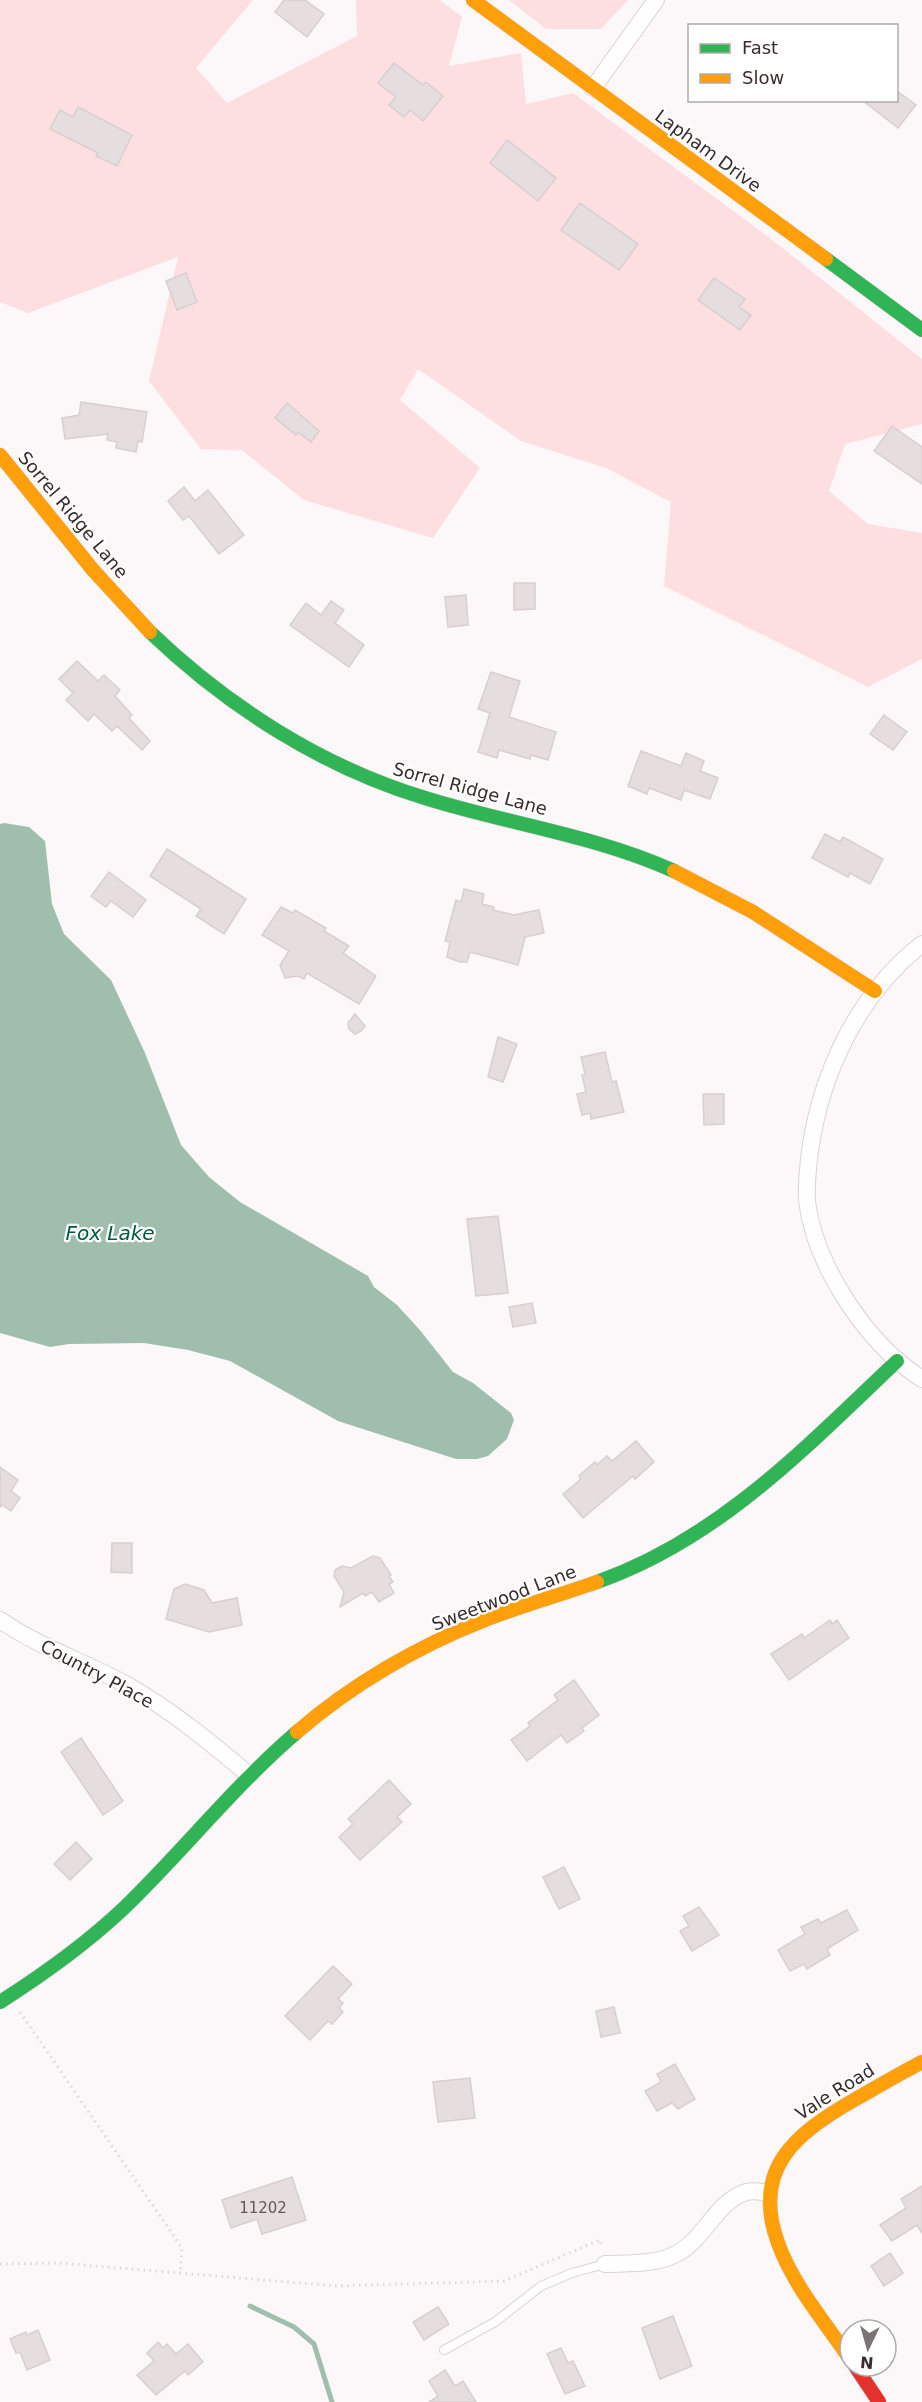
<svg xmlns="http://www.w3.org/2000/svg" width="922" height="2402" viewBox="0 0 922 2402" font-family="'DejaVu Sans',sans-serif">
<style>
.green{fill:#fddee1}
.water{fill:#a0beae}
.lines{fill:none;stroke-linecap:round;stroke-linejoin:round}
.stream{stroke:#a0beae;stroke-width:5}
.building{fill:#e5ddde;stroke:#d7cfd0;stroke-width:1.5}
.lane-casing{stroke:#dbd3d4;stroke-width:10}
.street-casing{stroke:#dbd3d4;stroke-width:18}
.fast-casing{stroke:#dbd3d4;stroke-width:15}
.slow-casing{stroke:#dbd3d4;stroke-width:15}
.jam-casing{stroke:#dbd3d4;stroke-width:15}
.path{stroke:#dad8d8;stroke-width:3;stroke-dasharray:1.5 4.5;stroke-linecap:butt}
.lane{stroke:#fffefe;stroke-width:8}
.street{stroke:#fffefe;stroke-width:16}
.fast{stroke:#30b455;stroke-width:14}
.slow{stroke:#ff9f0a;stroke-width:14}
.jam{stroke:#e5322d;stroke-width:14}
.labels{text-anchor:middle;stroke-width:4.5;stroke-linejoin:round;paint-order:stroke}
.number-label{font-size:15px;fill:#635859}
.street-label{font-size:18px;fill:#382c2d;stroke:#fff}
.water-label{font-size:20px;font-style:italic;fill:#005b3d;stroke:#fff}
</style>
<rect width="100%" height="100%" fill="#fcf7f8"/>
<g class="green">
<path d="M0,0H253L196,68L227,103L357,36L356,0H440L462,17L449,66L521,53L526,104L573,93L766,235L922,359V424L845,444L829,491L868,524L922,533V659L868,687L664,586L671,502L606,468L521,441L418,369L400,400L480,468L433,538L304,500L242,450L201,449L149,381L178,257L28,313L0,302Z"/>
<path d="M509,0H628L601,29H546Z"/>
</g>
<path class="water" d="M4,823L29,827L45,841L52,904L64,934L111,980L145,1053L181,1145L209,1177L240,1202L368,1276L374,1287L397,1305L419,1329L453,1372L473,1383L511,1413L514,1420L507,1439L488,1456L477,1459H456L338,1421L230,1361L188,1350L144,1343L69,1344L50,1347L0,1333V824Z"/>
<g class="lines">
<path class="stream" d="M250,2306L294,2327L314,2344L332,2402"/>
</g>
<g class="building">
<path d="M284,0H305L324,14L307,37L275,12Z"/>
<path d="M394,63L423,85L426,82L443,96L423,121L410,110L404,117L389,105L396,97L378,83Z"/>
<path d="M897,91L916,105L898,128L862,100H897Z"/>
<path d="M78,107L132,135L117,166L96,156L98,153L50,129L60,110L73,117Z"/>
<path d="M507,140L556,178L538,201L490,163Z"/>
<path d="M580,203L638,244L619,270L561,230Z"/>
<path d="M186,273L197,302L177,310L166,281Z"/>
<path d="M714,278L745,299L739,307L751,315L740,330L698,300Z"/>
<path d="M81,402L147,412L142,442L138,441L136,452L116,448L117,442L107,440L108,434L65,439L62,418L79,415Z"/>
<path d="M287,403L319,431L311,442L298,432L296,435L275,418Z"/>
<path d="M892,426L922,447V484L874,451Z"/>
<path d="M184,487L195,501L208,490L244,535L219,554L189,516L183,520L168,501Z"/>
<path d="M514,583H535V609L514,610Z"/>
<path d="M466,595L468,625L448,627L445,597Z"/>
<path d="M331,601L344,610L335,623L364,645L349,667L290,625L306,603L321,615Z"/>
<path d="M77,661L98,681L104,675L120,690L115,696L132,715L129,718L150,741L142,750L117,726L112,731L94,714L88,721L66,700L73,693L59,679Z"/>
<path d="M491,672L520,681L509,717L556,732L548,760L531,755L530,759L499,750L497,758L478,752L490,713L478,709Z"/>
<path d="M884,715L907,732L893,750L870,734Z"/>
<path d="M641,751L681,766L686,753L704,761L700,771L718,778L710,799L684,790L681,800L649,788L647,794L628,786Z"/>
<path d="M825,834L840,842L843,837L883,859L870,884L850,873L848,877L812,858Z"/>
<path d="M167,849L246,899L224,934L196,916L201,909L150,876Z"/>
<path d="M109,872L146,900L133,917L111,901L106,907L91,896Z"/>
<path d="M464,889L484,894L482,904L494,907L493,910L514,915L539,910L544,933L525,937L518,965L470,952L467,962H460L447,957L450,942L445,941L456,900L461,902Z"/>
<path d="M281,907L293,913L295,910L326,928L324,931L349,946L343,953L376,976L359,1004L307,973L304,979L298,976L285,978L280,965L289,951L262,935Z"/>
<path d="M355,1014L365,1026L361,1031L355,1034L349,1029L348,1023Z"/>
<path d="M498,1037L517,1044L503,1082L488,1077Z"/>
<path d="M605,1052L612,1082L616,1081L624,1112L591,1119L590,1113L582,1115L577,1094L586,1092L582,1075L585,1074L581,1057Z"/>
<path d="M703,1094H724V1124L704,1125Z"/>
<path d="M498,1216L508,1293L476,1296L467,1219Z"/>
<path d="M532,1303L536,1323L513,1327L509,1307Z"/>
<path d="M636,1441L654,1462L635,1479L633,1476L583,1518L563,1494L581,1479L579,1476L595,1462L597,1465L607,1456L612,1461Z"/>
<path d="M0,1467L18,1480L11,1491L20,1498L11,1511L2,1505L0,1507Z"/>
<path d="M112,1543H132V1573L111,1572Z"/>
<path d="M373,1556L380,1558L391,1575L389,1576L393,1582L389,1584L394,1593L379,1602L372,1592L365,1596L363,1593L340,1607L344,1592L334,1576L335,1570L342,1566L351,1568Z"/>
<path d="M185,1584L204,1590L212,1603L237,1598L242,1625L209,1632L166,1619L174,1589Z"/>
<path d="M830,1620L832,1624L837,1620L849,1638L789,1680L771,1654L802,1634L804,1638Z"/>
<path d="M574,1680L599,1715L582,1728L584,1731L567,1743L561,1735L527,1761L511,1740L530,1726L528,1723L558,1700L554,1695Z"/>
<path d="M81,1738L123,1801L103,1815L61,1752Z"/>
<path d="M389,1780L411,1804L397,1817L402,1822L360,1860L339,1837L353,1824L348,1819Z"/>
<path d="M76,1842L92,1859L70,1880L54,1864Z"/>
<path d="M564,1867L580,1899L559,1909L543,1877Z"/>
<path d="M699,1907L719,1935L692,1951L680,1931L689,1926L683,1916Z"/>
<path d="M847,1910L858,1930L827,1949L830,1955L807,1969L804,1964L790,1971L778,1950L805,1934L801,1927L818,1919L821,1923Z"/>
<path d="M333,1966L352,1984L338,1999L343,2003L339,2008L343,2012L332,2024L328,2021L310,2040L285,2016Z"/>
<path d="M614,2007L620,2033L601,2037L596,2011Z"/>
<path d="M675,2064L695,2099L678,2109L672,2103L657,2111L645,2091L661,2082L657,2074Z"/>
<path d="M470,2078L475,2118L438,2122L433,2082Z"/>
<path d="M292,2177L306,2220L262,2234L257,2219L231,2228L222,2200Z"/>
<path d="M922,2186V2233L917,2225L892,2241L880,2225L906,2208L901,2199Z"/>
<path d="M890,2253L903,2273L884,2286L871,2266Z"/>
<path d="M438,2307L449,2324L424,2340L413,2322Z"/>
<path d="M673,2316L692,2366L660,2379L642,2328Z"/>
<path d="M38,2330L50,2360L27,2370L20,2352L16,2353L10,2339L26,2332L27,2335Z"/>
<path d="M158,2342L163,2348L167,2344L176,2354L188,2344L203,2362L188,2375L185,2371L156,2395L137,2375L154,2361L147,2353Z"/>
<path d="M561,2348L568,2363L573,2361L585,2386L565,2394L547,2354Z"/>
<path d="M445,2370L455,2386L463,2381L476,2402H429L438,2396L429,2381Z"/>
</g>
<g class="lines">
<defs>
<path id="lane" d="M444,2350L495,2322L541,2286L572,2273L605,2264"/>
<g id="street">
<path d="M593,88L656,0"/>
<path d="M922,944C859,993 821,1072 810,1151C808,1167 806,1184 807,1201C815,1266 867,1344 922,1379"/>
<path d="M0,1620C39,1647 85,1662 127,1685C171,1710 210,1742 249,1775"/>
<path d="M605,2264C628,2263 657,2265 678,2253C705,2238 716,2202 746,2192C754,2190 762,2192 769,2193"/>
</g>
<g id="fast">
<path d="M826,259L922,330"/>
<path d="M150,632C227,706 322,767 425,798C508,824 594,835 674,871"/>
<path d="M597,1582C719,1539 805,1448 897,1361"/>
<path d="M0,2002C44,1974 86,1944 124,1908C183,1851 234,1786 297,1732"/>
</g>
<g id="slow">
<path d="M473,0L826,259"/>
<path d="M0,455L93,570L150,632"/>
<path d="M674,871L753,912L875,991"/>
<path d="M297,1732C351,1685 418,1646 485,1620C521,1606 560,1595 597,1582"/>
<path d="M850,2359C825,2322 793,2285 778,2243C751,2169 795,2134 854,2100C877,2087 899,2074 922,2062"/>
</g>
<path id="jam" d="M855,2366L879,2402"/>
</defs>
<use href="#lane" class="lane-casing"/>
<use href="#street" class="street-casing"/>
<use href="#fast" class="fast-casing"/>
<use href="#slow" class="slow-casing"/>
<use href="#jam" class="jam-casing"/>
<g class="path">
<path d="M20,2012L182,2248L180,2274"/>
<path d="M0,2264L58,2263L337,2286L504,2281L600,2240L602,2248"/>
</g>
<use href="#lane" class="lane"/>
<use href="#street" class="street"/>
<use href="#fast" class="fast"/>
<use href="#slow" class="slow"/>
<use href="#jam" class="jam"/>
</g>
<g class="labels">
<g class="number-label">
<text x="263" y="2213">11202</text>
</g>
<g class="street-label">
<text transform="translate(708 151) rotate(36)" y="6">Lapham Drive</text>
<text transform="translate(73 515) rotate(50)" y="6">Sorrel Ridge Lane</text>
<text transform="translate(470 789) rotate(15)" y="6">Sorrel Ridge Lane</text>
<text transform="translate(504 1598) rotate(-21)" y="6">Sweetwood Lane</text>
<text transform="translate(97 1674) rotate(28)" y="6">Country Place</text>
<text transform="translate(835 2092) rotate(-32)" y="6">Vale Road</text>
</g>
<g class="water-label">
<text x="110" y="1240">Fox Lake</text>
</g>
</g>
<rect x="688" y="24" width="210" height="78" fill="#ffffff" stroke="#afabab" stroke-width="1.5"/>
<rect x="700" y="44" width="30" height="9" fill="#30b455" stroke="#afabab" stroke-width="1.5"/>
<text x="742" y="54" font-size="18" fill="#382c2d">Fast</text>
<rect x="700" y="74" width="30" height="9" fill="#ff9f0a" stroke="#afabab" stroke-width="1.5"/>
<text x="742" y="84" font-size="18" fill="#382c2d">Slow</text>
<g transform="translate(868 2348) rotate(185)"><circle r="28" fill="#ffffff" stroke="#afabab" stroke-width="1.5"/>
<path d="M0-4.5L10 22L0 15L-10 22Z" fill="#7d7374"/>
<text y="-9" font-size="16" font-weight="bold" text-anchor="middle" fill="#382c2d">N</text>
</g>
</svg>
